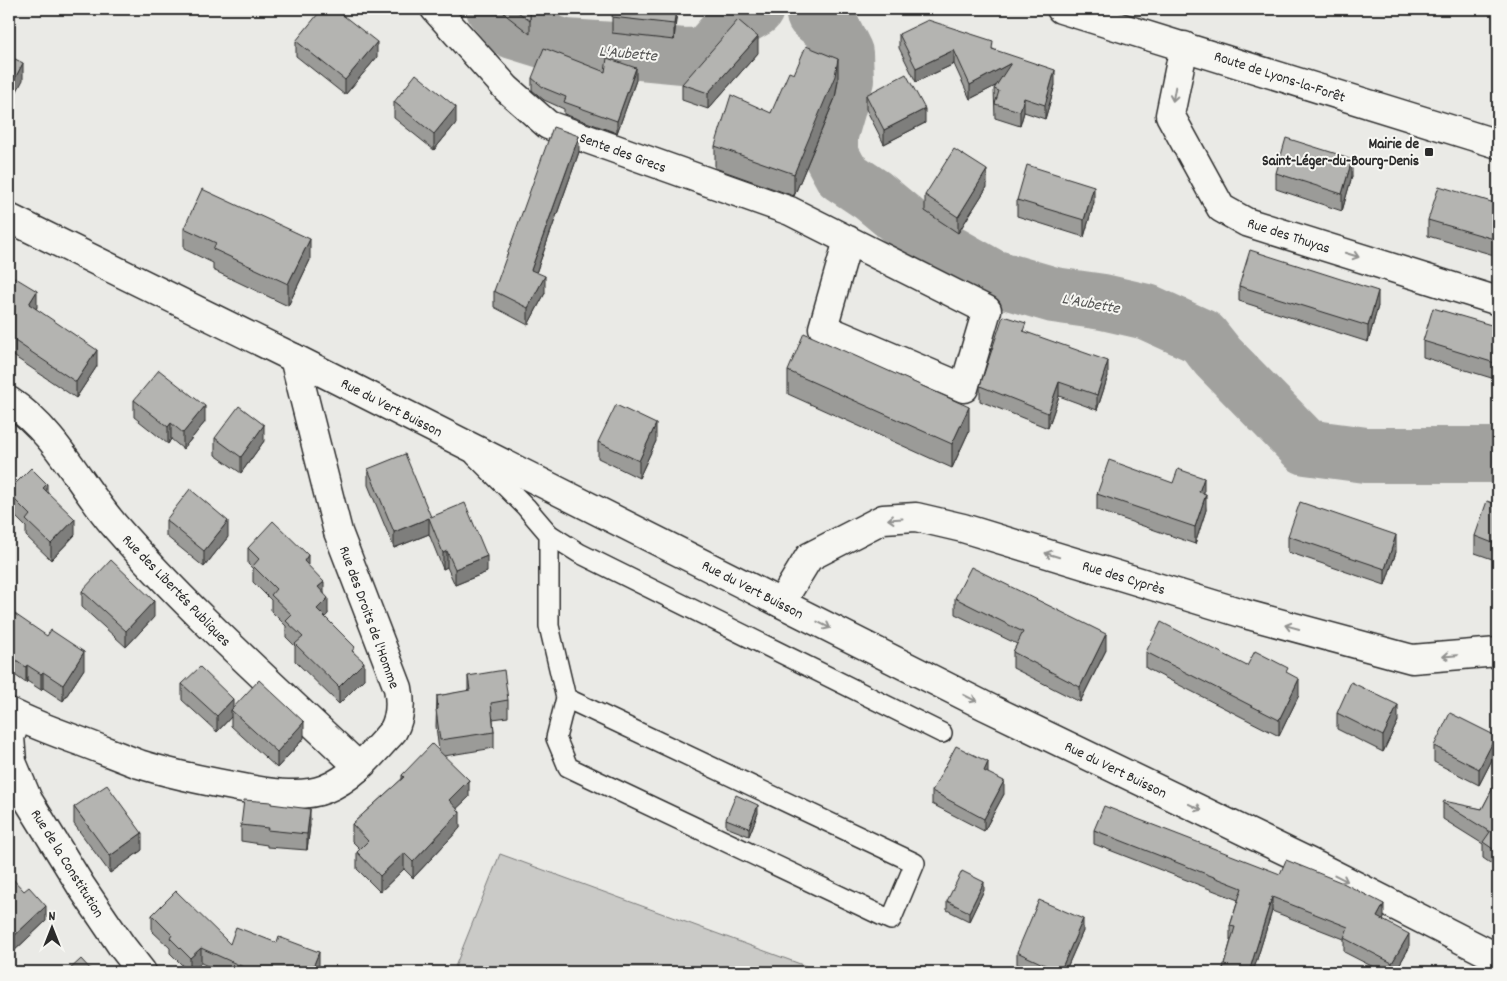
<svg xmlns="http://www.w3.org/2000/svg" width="1507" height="981" viewBox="0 0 1507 981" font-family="Dekko,sans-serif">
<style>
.green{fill:#cacac7;stroke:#7a7a79}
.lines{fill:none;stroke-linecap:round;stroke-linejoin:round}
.river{stroke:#a1a19e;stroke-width:56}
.lane-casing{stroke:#2b2b2b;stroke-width:22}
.street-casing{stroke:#2b2b2b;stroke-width:31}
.secondary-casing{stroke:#2b2b2b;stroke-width:31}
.lane{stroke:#f6f6f2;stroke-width:19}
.street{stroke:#f6f6f2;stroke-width:28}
.secondary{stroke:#f6f6f2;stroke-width:28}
.wall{fill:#9b9b98;stroke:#2b2b2b}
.shaded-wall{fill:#7e7e7c;stroke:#2b2b2b}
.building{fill:#b4b4b1;stroke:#2b2b2b}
.oneway{stroke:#90908e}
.poi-dot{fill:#2b2b2b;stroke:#f6f6f2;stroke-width:2}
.labels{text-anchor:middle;stroke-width:4;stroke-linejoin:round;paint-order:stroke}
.street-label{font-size:15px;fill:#2b2b2b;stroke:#f6f6f2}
.poi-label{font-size:15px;font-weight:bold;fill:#2b2b2b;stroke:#f6f6f2;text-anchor:end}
.water-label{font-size:16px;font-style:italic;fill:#545453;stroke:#f6f6f2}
</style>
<rect width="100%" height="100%" fill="#eaeae6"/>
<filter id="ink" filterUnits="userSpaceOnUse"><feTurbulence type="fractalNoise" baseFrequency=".02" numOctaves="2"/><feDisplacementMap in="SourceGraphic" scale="10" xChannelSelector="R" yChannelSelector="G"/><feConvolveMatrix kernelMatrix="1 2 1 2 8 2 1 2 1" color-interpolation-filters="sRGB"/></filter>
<g filter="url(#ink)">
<path class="green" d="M500,854L822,972H453Z"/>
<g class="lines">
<g class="river">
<path d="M494,9L513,31L565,47L630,51L683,56L706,55L737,20L756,9"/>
<path d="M814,15L834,31L845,53L846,80L830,135V153L842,175L872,195L925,239L992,277L1054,295L1103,302L1147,312L1202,337L1218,357L1306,447L1366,455H1498"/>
</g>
<defs>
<g id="lane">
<path d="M475,456L526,507L549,534V626L566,698L556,738L568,767L891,920L915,863L566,698"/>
<path d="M549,534L579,553L942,733"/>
</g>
<g id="street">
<path d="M435,9L507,89L548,125L790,211L987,310L964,388L823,328L848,240"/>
<path d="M1184,46L1170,115L1221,208L1246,222L1498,301"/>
<path d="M9,218L294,358L985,706L1319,867L1498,958"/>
<path d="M9,401C57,433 78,483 114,525C189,611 276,688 359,767"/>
<path d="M781,603L809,557L883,519L916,517L963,528L1245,614L1412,659L1498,652"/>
<path d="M9,712C32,724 57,733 82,742C101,749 120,757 139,764C171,774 205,781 238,787C263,792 300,799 325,789C353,778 373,753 393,731C401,717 401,703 398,688L338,532L294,358"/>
<path d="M18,717L10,737L12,762L28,800L81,886L121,945L142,972"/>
</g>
<path id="secondary" d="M1061,9L1498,144"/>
</defs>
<use href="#lane" class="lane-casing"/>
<use href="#street" class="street-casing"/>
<use href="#secondary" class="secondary-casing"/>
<use href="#lane" class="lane"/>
<use href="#street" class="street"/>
<use href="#secondary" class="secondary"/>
</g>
<g class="wall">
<path d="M500,9H530V34L507,16Z"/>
<path d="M677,9L674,40L612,33V17Z"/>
<path d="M899,34L993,49L1055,85L1045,119L1024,112L1020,126L995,118L994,89L997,85L970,99L954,64L916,82L899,48Z"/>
<path d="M296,41L377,57L345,95L296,56Z"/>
<path d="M758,53L708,109L682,100V84Z"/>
<path d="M605,72L636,80L617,133L564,114V109L544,100L532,90V78Z"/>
<path d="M794,74L838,80L835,98L794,196L715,168V146L771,113Z"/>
<path d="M866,95L925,123L884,144L866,109Z"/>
<path d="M394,102L456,123L434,150L394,118Z"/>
<path d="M579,152L536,273L545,293L528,325L494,307V291Z"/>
<path d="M1338,155L1352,176L1342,211L1276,189V173Z"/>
<path d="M987,187L958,233L925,211V195Z"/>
<path d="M1017,200L1094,202L1084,237L1017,216Z"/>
<path d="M1498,204L1494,255L1428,236V220Z"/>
<path d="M184,228L310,260L288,306L213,270V263L184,249Z"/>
<path d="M9,274L37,307L36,309L97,366L76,398L9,353Z"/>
<path d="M1239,286L1378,306L1368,342L1239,301Z"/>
<path d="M1498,327V380L1423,357V341Z"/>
<path d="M1026,332L1108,376L1097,410L1059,396L1048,428L980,401V386Z"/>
<path d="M788,371L969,431L952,468L788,394Z"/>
<path d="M134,400L205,422L183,449L171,439L168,444L134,417Z"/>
<path d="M215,438L264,441L241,473L215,455Z"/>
<path d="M656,441L639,478L598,458V442Z"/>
<path d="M368,469L431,517L487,572L455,585L447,567L443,569L429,534L394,548L368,485Z"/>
<path d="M9,490L75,535L51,560L26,536V527L9,510Z"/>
<path d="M1204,493L1206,510L1195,544L1097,510V494Z"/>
<path d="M1498,505V561L1475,553V536Z"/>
<path d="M166,520L228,537L204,567L166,536Z"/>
<path d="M1288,536L1396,552L1385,585L1288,552Z"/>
<path d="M248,548L308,566L324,593L328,614L325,617L355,654L364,679L339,704L295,661V646L286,637V626L271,611V600L253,582V569L248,564Z"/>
<path d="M82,591L154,617L126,647L82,607Z"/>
<path d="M955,598L1106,650L1080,702L1013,668V652L1017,644L955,614Z"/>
<path d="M9,610L84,669L63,701L43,688L41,690L27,681L26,683L9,671Z"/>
<path d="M1146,652L1247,666L1299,695L1279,736L1146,668Z"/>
<path d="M468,676L508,700V717L493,719L494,732V748L444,756L469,797L457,808L460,828L413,878L404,869L380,892L357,869V852L360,849L352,841V824L402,779V775L439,751L436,726L437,696L468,691Z"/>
<path d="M182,684L233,708L304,738L277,768L231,726V717L217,732L182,700Z"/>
<path d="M1337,713L1398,721L1383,752L1337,729Z"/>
<path d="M1434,746L1496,752L1479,785L1434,762Z"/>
<path d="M988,774L1004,794L984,831L932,804V791Z"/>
<path d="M1498,778V889H1497L1496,867L1483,858V844L1443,819V803L1482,809Z"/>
<path d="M271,804L310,825L307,850L267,847V845L241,841V825Z"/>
<path d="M74,807L142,850L110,873L74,824Z"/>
<path d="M758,813L749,836L726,827V819Z"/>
<path d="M1094,830L1384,918L1383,920L1409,948L1395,972H1383L1344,952V939L1272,911L1253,972H1222L1231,940H1230V926L1238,900L1094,844Z"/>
<path d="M9,875L46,921L13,952L9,948Z"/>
<path d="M984,890L969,921L947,910V901Z"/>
<path d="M152,915L230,944L319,968L317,972H221L201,963L192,972H189L170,953V948L152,931Z"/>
<path d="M1083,931L1065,972H1035L1017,964V952Z"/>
</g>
<g class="shaded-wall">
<path d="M676,9H677L674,40V24Z"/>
<path d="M758,37V53L708,109V93Z"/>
<path d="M377,42V57L345,95V80Z"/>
<path d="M954,50V64L916,82V68Z"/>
<path d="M838,59V80L835,98L794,196V174Z"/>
<path d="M23,63V80L9,106V90Z"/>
<path d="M1011,63V78L970,99V85Z"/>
<path d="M636,68V80L617,133V121Z"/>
<path d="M1055,70V85L1045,119V105Z"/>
<path d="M1024,98V112L1020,126V111Z"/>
<path d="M456,107V123L434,150V134Z"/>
<path d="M925,109V123L884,144V130Z"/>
<path d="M579,136V152L531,287V270Z"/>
<path d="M1352,160V176L1342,211V194Z"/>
<path d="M987,170V187L958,233V217Z"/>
<path d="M1094,186V202L1084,237V220Z"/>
<path d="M1498,223V240L1494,255V239Z"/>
<path d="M310,239V260L288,306V284Z"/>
<path d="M545,276V293L528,325V308Z"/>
<path d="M37,291V307L29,320V304Z"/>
<path d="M1378,291V306L1368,342V326Z"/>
<path d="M97,350V366L76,398V382Z"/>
<path d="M1108,361V376L1097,410V395Z"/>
<path d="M1059,382V396L1048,428V413Z"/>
<path d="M205,406V422L183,449V433Z"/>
<path d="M969,407V431L952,468V444Z"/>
<path d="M171,423V439L168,444V427Z"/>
<path d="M656,424V441L639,478V461Z"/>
<path d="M264,425V441L241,473V457Z"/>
<path d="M1204,478V495L1199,492Z"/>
<path d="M47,484V500L43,488Z"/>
<path d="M1206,494V510L1195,544V527Z"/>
<path d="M429,518V534L394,548V532Z"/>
<path d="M75,519V535L51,560V544Z"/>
<path d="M228,521V537L204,567V551Z"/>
<path d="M1396,535V552L1385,585V569Z"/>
<path d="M447,551V567L443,569V553Z"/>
<path d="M308,555V572L304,561Z"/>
<path d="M487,556V572L455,585V569Z"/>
<path d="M324,582V598L318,587Z"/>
<path d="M328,598V614L317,626V609Z"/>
<path d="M154,601V617L126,647V631Z"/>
<path d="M1106,634V650L1080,702V687Z"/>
<path d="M84,652V669L63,701V685Z"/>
<path d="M364,662V679L339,704V687Z"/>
<path d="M27,665V681L26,683V667Z"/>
<path d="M43,672V688L41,690V674Z"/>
<path d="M1299,679V695L1279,736V720Z"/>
<path d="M233,699V712L231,710V717L217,732V716Z"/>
<path d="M1398,705V721L1383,752V736Z"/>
<path d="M304,722V738L277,768V752Z"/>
<path d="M1496,736V752L1479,785V769Z"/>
<path d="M988,762V775L984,771Z"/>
<path d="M469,780V797L449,816V800Z"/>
<path d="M1004,781V794L984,831V819Z"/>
<path d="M758,805V813L749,836V828Z"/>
<path d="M310,809V825L307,850V834Z"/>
<path d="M460,812V828L413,878V862Z"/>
<path d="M142,833V850L110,873V856Z"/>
<path d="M404,853V869L380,892V876Z"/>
<path d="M984,882V890L969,921V912Z"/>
<path d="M1272,897V911L1253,972H1249Z"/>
<path d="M1384,904V918L1377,931V917Z"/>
<path d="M46,906V921L13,952V937Z"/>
<path d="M1083,919V931L1065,972H1060Z"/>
<path d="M1409,934V948L1395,972H1392V963Z"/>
<path d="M201,948V963L192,972H190V958Z"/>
<path d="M319,952V968L317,972H311Z"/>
</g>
<g class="building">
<path d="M322,9H335L377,42L345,80L296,41Z"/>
<path d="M514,9H530V21Z"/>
<path d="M613,9H676L674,24L612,17Z"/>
<path d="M738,20L758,37L708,93L682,84Z"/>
<path d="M928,20L993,41L992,49L1055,70L1045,105L1024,98L1020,111L995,104L999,91L994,89L1011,63L970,85L954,50L916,68L899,34Z"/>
<path d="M806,46L838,59L835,76L794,174L715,146L731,95L771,113L789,72L794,74Z"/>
<path d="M544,48L605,72L607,58L636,68L617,121L564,102L566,97L544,88L532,78Z"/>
<path d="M9,56L23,63L9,90Z"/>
<path d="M416,74L456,107L434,134L394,102Z"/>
<path d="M906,74L925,109L884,130L866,95Z"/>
<path d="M553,127L579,136L531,270L545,276L528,308L494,291Z"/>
<path d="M1286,138L1337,154L1338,155L1352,160L1342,194L1276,173Z"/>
<path d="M954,149L987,170L958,217L925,195Z"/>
<path d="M1027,165L1094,186L1084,220L1017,200Z"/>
<path d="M1439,186L1498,204V223L1494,239L1428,220Z"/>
<path d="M202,189L310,239L288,284L213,249L216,243L184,228Z"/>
<path d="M1250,250L1378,291L1368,326L1239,286Z"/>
<path d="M9,274L37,291L29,304L97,350L76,382L9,337Z"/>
<path d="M1433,308L1498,327V364L1423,341Z"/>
<path d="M1003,316L1026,323L1023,331L1108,361L1097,395L1059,382L1048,413L980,386Z"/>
<path d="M804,333L969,407L952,444L788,371Z"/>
<path d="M159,370L205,406L183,433L171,423L168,427L134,400Z"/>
<path d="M616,405L656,424L639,461L598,442Z"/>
<path d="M239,406L264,425L241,457L215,438Z"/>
<path d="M405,454L431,517L465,503L487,556L455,569L447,551L443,553L429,518L394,532L368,469Z"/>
<path d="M1109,460L1173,483L1178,469L1204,478L1199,492L1206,494L1195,527L1097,494Z"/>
<path d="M31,468L47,484L43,488L75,519L51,544L26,520L30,515L9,494V490Z"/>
<path d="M190,489L228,521L204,551L166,520Z"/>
<path d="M1487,501L1498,505V545L1475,536Z"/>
<path d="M1300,502L1396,535L1385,569L1288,536Z"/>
<path d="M273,521L308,555L304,561L324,582L318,587L328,598L317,609L355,647L352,651L364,662L339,687L295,644L303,637L286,621L292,615L271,595L276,589L253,566L259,559L248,548Z"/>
<path d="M111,560L154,601L126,631L82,591Z"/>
<path d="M971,567L1106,634L1080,687L1013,652L1023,632L955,598Z"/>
<path d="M9,610L47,636L51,630L84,652L63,685L43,672L41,674L27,665L26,667L9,655Z"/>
<path d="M1161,622L1247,666L1255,651L1288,668L1286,672L1299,679L1279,720L1146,652Z"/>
<path d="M200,667L233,699L217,716L182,684Z"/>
<path d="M504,670L508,700L491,703L494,732L440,740L436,710L438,709L437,696L470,690L468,676Z"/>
<path d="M259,680L304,722L277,752L231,710Z"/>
<path d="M1351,682L1398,705L1383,736L1337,713Z"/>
<path d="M1450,713L1496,736L1479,769L1434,746Z"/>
<path d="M432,744L469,780L449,800L460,812L413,862L404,853L380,876L357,852L368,841L352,824L404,777L402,775Z"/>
<path d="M956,746L988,762L984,771L1004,781L984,819L932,791Z"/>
<path d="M1498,778V873H1497L1496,851L1483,842L1490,832L1443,803L1444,801L1482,809Z"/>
<path d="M107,785L142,833L110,856L74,807Z"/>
<path d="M736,795L758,805L749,828L726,819Z"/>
<path d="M244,800L271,802V804L310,809L307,834L267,830L268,828L241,825Z"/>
<path d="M1104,806L1280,874L1286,860L1343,883L1384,904L1377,917L1409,934L1392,963L1344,938L1348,927L1272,897L1249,972H1222L1235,927L1230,926L1242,888L1094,830Z"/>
<path d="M962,871L984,882L969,912L947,901Z"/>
<path d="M9,875L24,891L29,887L46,906L13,937L9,932Z"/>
<path d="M176,891L230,944L236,927L277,943L279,937L319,952L311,972H249L250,970L201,948L190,958L170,938L172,935L152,915Z"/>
<path d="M1039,900L1083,919L1060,972L1017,952Z"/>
<path d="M81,959L93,972H67Z"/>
</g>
<defs><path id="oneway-shaft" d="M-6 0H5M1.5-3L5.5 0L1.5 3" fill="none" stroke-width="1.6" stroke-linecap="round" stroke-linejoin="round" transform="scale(1.25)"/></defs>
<g class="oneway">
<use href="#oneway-shaft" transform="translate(1174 94) rotate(100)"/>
<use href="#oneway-shaft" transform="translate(1352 255) rotate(17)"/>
<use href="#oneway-shaft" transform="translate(895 519) rotate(176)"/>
<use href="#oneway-shaft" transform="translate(1052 555) rotate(-163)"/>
<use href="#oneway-shaft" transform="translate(824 625) rotate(27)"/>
<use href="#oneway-shaft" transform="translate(1292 627) rotate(-165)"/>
<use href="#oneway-shaft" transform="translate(1450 656) rotate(175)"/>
<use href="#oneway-shaft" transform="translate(970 698) rotate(27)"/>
<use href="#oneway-shaft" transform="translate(1195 807) rotate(26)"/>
<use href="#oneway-shaft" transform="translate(1341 878) rotate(27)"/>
</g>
</g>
<rect class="poi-dot" x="1424" y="147" width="10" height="10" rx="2.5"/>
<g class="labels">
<g class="street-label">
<text transform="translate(1280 76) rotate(18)" y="5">Route de Lyons-la-Forêt</text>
<text transform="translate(623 152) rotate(20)" y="5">Sente des Grecs</text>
<text transform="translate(1289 235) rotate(18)" y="5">Rue des Thuyas</text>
<text transform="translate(392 407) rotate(27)" y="5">Rue du Vert Buisson</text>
<text transform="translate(1124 577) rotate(17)" y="5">Rue des Cyprès</text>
<text transform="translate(753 589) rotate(27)" y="5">Rue du Vert Buisson</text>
<text transform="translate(177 590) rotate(46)" y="5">Rue des Libertés Publiques</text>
<text transform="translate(370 617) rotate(70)" y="5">Rue des Droits de l'Homme</text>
<text transform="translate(1116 769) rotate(26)" y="5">Rue du Vert Buisson</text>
<text transform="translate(68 863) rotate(58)" y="5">Rue de la Constitution</text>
</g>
<g class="poi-label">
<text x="1419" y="148">Mairie de<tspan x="1419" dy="17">Saint-Léger-du-Bourg-Denis</tspan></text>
</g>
<g class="water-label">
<text transform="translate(628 52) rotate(5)" y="6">L'Aubette</text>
<text transform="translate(1091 302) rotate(10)" y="6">L'Aubette</text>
</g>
</g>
<rect width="1507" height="981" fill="none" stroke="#f6f6f2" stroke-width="30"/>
<rect x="15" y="15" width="1477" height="951" fill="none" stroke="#2b2b2b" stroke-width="2" filter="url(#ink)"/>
<g transform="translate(52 928)" stroke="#f6f6f2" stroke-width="4" paint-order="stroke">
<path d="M0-4L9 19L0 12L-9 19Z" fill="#2b2b2b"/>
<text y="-8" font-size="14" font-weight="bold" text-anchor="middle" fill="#2b2b2b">N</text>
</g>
</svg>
